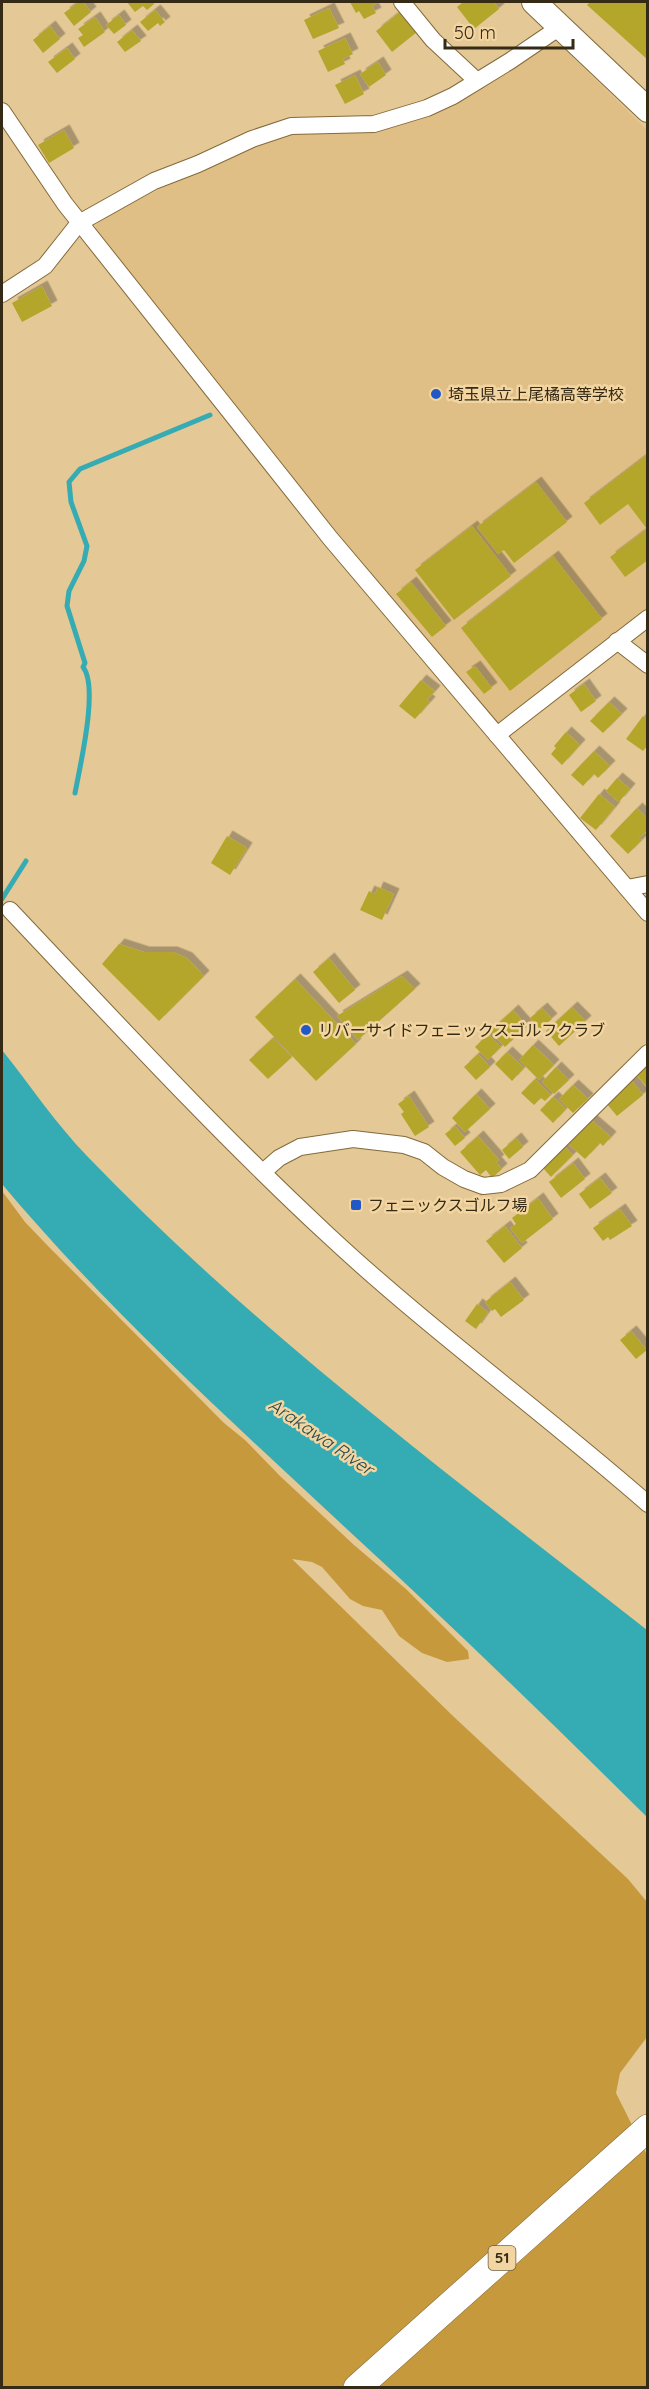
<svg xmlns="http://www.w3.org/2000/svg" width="649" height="2389" viewBox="0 0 649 2389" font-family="Quicksand,'Noto Sans JP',sans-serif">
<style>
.built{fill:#dfbf85}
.green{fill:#c6993d}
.water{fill:#35abb3}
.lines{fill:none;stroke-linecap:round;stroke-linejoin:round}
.stream{stroke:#35abb3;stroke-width:5}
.building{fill:#b4a62c;filter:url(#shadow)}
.street-casing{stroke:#846a3a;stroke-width:18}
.secondary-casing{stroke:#846a3a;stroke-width:26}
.primary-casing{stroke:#846a3a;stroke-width:28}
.street{stroke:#fff;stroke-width:16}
.secondary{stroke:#fff;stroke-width:24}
.primary{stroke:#fff;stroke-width:27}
.poi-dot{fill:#2258c5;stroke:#f2d5a1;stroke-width:2}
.labels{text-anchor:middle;stroke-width:5;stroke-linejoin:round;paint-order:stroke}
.shield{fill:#f2d5a1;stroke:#6e5d3f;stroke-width:1.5}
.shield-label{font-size:15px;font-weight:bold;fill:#352a15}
.poi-label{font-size:16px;fill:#352a15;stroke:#f2d5a1;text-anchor:start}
.water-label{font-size:18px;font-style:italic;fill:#284a4d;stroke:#f2d5a1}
</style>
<defs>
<filter id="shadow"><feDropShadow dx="5.5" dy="-5.5" stdDeviation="0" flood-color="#0004"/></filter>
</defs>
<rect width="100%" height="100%" fill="#e4c895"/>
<path class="built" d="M550,42L558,43L647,130V612L502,723L494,722L354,556L95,233L96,225L113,212L230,155L277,138L300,133L393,124Z"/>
<path class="green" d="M2,1191L25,1222L47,1245L224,1423L245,1440L280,1476L354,1545L406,1589L468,1651L469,1659L447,1662L422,1653L399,1636L382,1610L363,1606L350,1599L322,1567L312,1562L292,1559L454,1717L628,1879L647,1902V2037L620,2073L616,2093L647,2155V2387H2Z"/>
<path class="water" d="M2,1050C30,1085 56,1124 87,1156C257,1333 455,1479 647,1630V1817C549,1720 450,1624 349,1531C229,1419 107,1309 2,1184Z"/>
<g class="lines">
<g class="stream">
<path d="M75,793C80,766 99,687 83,667L85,663L67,606L69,591L84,561L87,546L71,502L69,482L80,469L210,415"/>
<path d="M2,899L26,861"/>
</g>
</g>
<g class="building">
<path d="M79,2H83L91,12L74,26L64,13Z"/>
<path d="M127,2H152L154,4L147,10L143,6L135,12Z"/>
<path d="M350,2H380L372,6L376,13L364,19L359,11L356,13Z"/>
<path d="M463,2H494L499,9L474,29L457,7Z"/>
<path d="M590,2H648V60L587,5Z"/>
<path d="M329,8L339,28L313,39L304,20Z"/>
<path d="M155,10L165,22L160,26L158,23L148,31L140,22Z"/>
<path d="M400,12L417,32L392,52L376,31Z"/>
<path d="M119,15L126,25L114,34L106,25Z"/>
<path d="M95,17L105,32L84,47L78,38L83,35L78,29Z"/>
<path d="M50,26L60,39L43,53L33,40Z"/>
<path d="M132,30L141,41L125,52L117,42Z"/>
<path d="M345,38L353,54L343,59L345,64L328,72L318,51Z"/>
<path d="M67,48L75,59L57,73L48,62Z"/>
<path d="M378,62L386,75L369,87L360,74Z"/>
<path d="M355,75L364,94L345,104L335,85Z"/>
<path d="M64,130L74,148L49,163L38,145Z"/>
<path d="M42,286L52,306L22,322L12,303Z"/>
<path d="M648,454V560L625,577L610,557L647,529L628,504L600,525L584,503Z"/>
<path d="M536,482L567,522L514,563L504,550L498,554L477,527Z"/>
<path d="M472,526L511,576L454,620L415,570Z"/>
<path d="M553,556L602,619L510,691L461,628Z"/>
<path d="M411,582L446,626L432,637L396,594Z"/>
<path d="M475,666L492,688L484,694L466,672Z"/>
<path d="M421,680L435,691L427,700L430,702L415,719L399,706Z"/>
<path d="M584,684L596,701L581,712L569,695Z"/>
<path d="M609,702L622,714L603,733L590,721Z"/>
<path d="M643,716L648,720V745L643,751L626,739Z"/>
<path d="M566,732L580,745L562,765L551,754L556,748L554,746Z"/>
<path d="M594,751L610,766L598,778L594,774L583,786L571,775Z"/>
<path d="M617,778L630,789L619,802L606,791Z"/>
<path d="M599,794L615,807L596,830L580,818Z"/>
<path d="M637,808L648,819V830L639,838L642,840L628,854L610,836Z"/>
<path d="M227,836L247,848L230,875L211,863Z"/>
<path d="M378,887L394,894L382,920L360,910L369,891L375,894Z"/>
<path d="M119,944L144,952H172L187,958L204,976L159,1021L102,964Z"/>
<path d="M329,958L355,990L339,1003L313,972Z"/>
<path d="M402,976L415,989L358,1040L337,1016Z"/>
<path d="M295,979L356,1044L316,1081L255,1017Z"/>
<path d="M572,1007L586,1021L559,1046L546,1031Z"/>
<path d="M542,1008L552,1019L540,1029L530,1018Z"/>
<path d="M513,1010L527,1026L505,1047L490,1031Z"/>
<path d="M488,1034L501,1047L488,1060L475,1047Z"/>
<path d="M273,1038L292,1057L268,1079L249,1060Z"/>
<path d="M533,1045L554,1065L539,1080L519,1060Z"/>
<path d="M507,1052L524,1068L512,1081L495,1064Z"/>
<path d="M478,1054L490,1067L476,1080L464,1067Z"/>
<path d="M648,1061V1088L634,1072Z"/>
<path d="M556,1067L569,1080L554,1094L542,1082Z"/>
<path d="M535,1079L551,1095L545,1101L541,1098L534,1105L521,1093Z"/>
<path d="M632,1081L643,1095L617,1116L606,1103Z"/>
<path d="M573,1085L588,1099L573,1113L559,1099Z"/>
<path d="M476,1094L490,1109L465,1132L452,1118Z"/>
<path d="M409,1096L429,1127L415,1136L401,1114L404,1112L398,1104Z"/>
<path d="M553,1097L566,1109L553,1123L540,1110Z"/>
<path d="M590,1119L611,1137L603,1146L600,1143L585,1159L568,1144Z"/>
<path d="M455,1126L465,1138L455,1146L445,1134Z"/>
<path d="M478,1136L499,1160L496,1162L502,1169L492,1178L486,1170L480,1175L460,1152Z"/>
<path d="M516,1138L523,1147L509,1159L502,1150Z"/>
<path d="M564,1146L573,1155L551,1177L542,1167Z"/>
<path d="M573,1163L585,1179L561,1198L549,1182Z"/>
<path d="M600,1178L612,1193L590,1209L579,1194Z"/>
<path d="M538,1198L553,1219L522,1243L510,1228L516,1224L512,1218Z"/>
<path d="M620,1209L632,1226L610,1240L608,1237L603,1241L593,1228Z"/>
<path d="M505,1226L522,1248L504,1263L486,1241Z"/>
<path d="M510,1282L524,1300L501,1317L495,1309L492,1311L485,1302Z"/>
<path d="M477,1304L488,1312L476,1329L465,1321Z"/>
<path d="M631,1331L647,1350L636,1359L620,1340Z"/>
</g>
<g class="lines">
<defs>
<g id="street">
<path d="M402,2L433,40L477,81"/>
<path d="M2,111L65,204L330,538L648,913"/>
<path d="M2,294L45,266L79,223L154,181L198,164L252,139L291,126L374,124L427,108L453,96L510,61L560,27"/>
<path d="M617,641L648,665"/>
<path d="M497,735L648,618"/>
<path d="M627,888L648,884"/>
<path d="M10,910C114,1020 217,1132 328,1235C430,1330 543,1412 648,1504"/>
<path d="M263,1172L279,1158L300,1147L353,1139L404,1145L424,1152L443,1167L464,1179L483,1186L501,1184L530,1170L648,1053"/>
</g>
<path id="secondary" d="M534,2L648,110"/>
<path id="primary" d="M357,2388L648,2128"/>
</defs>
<use href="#street" class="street-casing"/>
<use href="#secondary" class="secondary-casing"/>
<use href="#primary" class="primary-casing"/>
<use href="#street" class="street"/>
<use href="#secondary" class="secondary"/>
<use href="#primary" class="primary"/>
</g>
<g class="poi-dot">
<circle cx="436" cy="394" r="6"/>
<circle cx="306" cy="1030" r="6"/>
<rect x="350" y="1199" width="12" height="12" rx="3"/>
</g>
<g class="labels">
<rect class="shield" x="488.5" y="2246" width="27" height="24" rx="4.5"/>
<g class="shield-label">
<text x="502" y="2263">51</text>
</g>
<g class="poi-label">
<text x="448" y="400">埼玉県立上尾橘高等学校</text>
<text x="318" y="1036">リバーサイドフェニックスゴルフクラブ</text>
<text x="368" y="1211">フェニックスゴルフ場</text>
</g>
<g class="water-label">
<text transform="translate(321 1437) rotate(34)" y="6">Arakawa River</text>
</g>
</g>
<rect width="649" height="2389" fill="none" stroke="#352a15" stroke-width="6"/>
<path d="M445 39v9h128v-9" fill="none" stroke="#352a15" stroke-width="3"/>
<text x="454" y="39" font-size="18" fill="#352a15" stroke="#f2d5a1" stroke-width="4.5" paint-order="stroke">50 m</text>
</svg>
